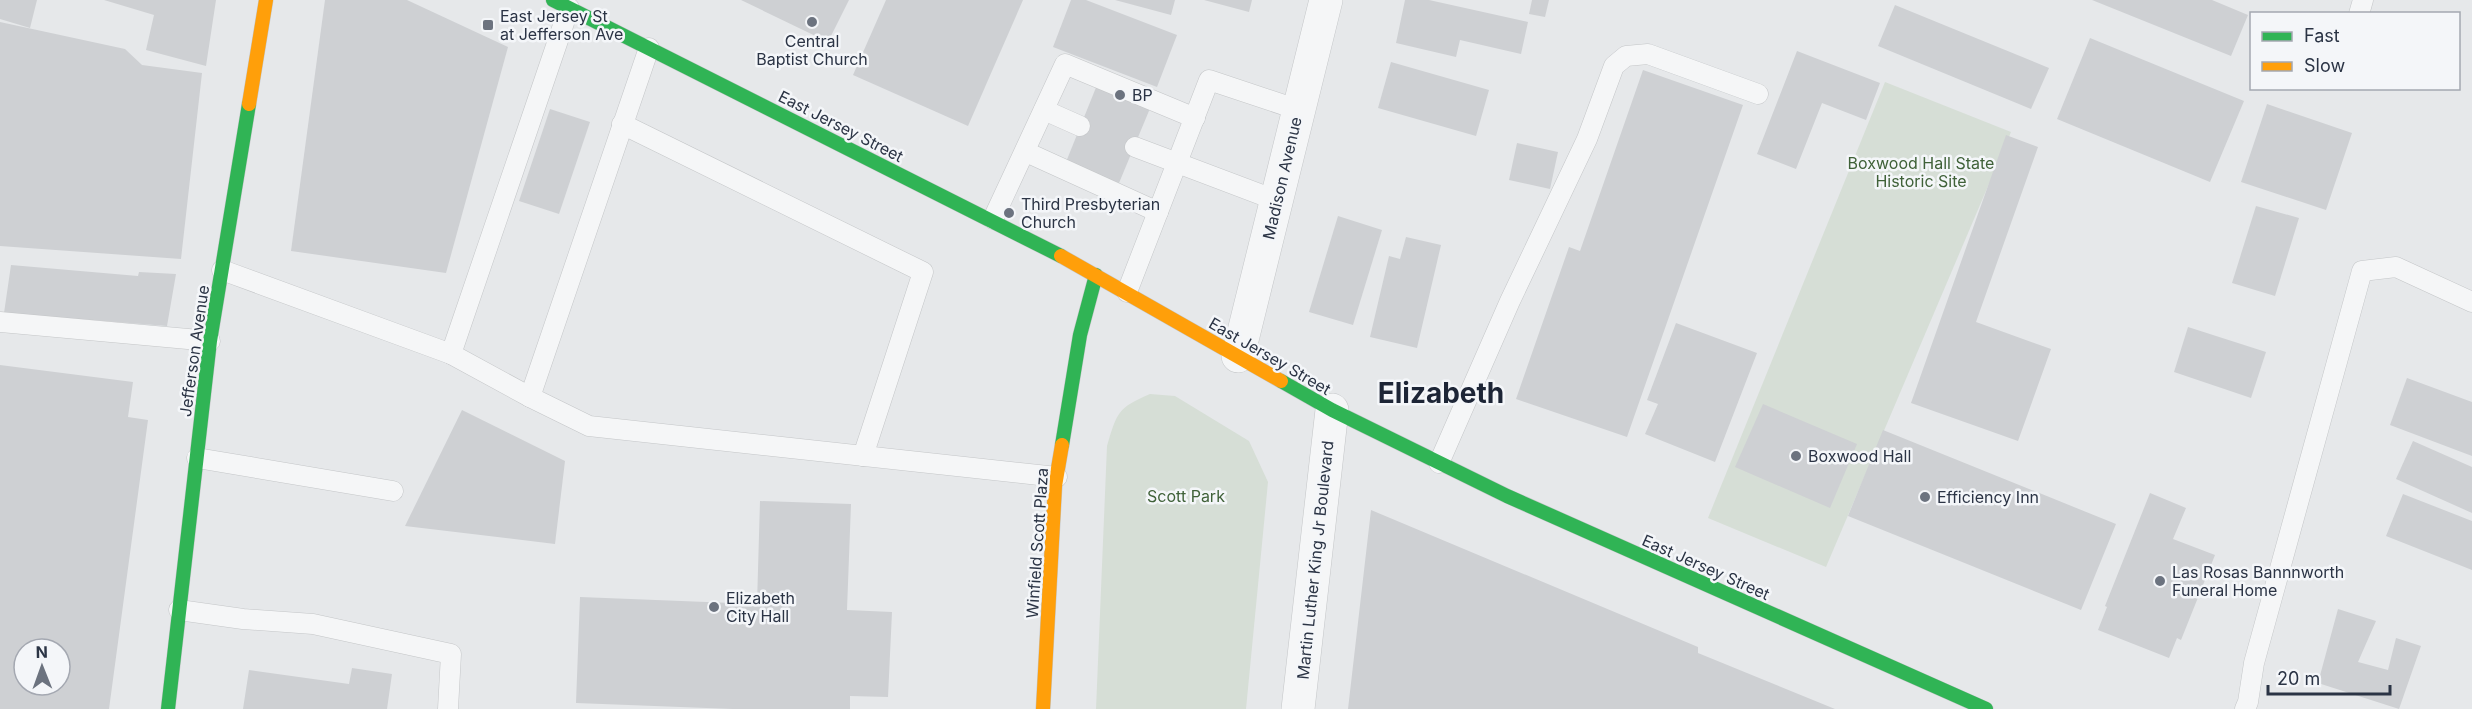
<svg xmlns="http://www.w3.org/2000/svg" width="2472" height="709" viewBox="0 0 2472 709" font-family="Inter,sans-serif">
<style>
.green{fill:#d6ded6}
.building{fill:#ced0d3;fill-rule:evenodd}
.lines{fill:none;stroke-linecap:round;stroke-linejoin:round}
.lane-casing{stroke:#c4c6c8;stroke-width:21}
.street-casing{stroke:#c4c6c8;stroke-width:34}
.fast-casing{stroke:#c4c6c8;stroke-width:15}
.slow-casing{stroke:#c4c6c8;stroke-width:15}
.lane{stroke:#f5f6f7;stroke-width:20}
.street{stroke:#f5f6f7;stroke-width:33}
.fast{stroke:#30b455;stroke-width:14}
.slow{stroke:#ff9f0a;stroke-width:14}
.poi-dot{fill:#6c737f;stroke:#f4f6f9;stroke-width:2}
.labels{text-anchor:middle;stroke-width:5;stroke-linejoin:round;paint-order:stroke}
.poi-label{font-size:16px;fill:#2b3445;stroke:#f4f6f9;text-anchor:start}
.street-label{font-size:16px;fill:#2b3445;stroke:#f4f6f9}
.park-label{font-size:16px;fill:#3f6138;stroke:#f4f6f9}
.town-label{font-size:28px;font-weight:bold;fill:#1d2536;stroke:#f4f6f9}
</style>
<rect width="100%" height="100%" fill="#e6e8ea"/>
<g class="green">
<path d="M1885,82L2011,132L1826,567L1708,518Z"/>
<path d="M1150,394L1175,396L1249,441L1268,482L1246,709H1096L1107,446C1117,413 1117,408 1150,394Z"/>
</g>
<g class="building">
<path d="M0,0H37L30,28L0,19Z"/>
<path d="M104,0H216L206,66L146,50L154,15Z"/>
<path d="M325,0H407L508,47L446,273L291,251Z"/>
<path d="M741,0H849L828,42Z"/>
<path d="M886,0H1023L968,126L853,75Z"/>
<path d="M1071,0H1086L1177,35L1157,87L1053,47Z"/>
<path d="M1115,0H1175L1171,15Z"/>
<path d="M1204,0H1252L1249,12Z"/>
<path d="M1405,0H1429L1528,22L1521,54L1460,40L1456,57L1396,43Z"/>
<path d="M1532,0H1549L1545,17L1529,14Z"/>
<path d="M2092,0H2212L2248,15L2231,56Z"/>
<path d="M1895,5L2049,68L2031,109L1878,46Z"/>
<path d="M0,22L125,49L142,65L202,73L181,259L0,246Z"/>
<path d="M2090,38L2244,101L2210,182L2057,119Z"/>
<path d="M1797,51L1880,83L1866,120L1822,103L1796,169L1757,154Z"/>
<path d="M1391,62L1489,90L1476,136L1378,108Z"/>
<path d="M1643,70L1743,105L1627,437L1516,399L1569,247L1580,251Z"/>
<path d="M1097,85L1151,106L1119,183L1066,162Z"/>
<path d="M2267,104L2352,133L2326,210L2241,182Z"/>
<path d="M550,109L590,122L559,214L519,201Z"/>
<path d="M2006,135L2038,147L1976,322L2051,349L2018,441L1911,403Z"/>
<path d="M1517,143L1558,152L1550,189L1509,180Z"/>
<path d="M2256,206L2299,218L2275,296L2232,283Z"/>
<path d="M1338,216L1382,230L1353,325L1309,312Z"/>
<path d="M1406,237L1441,245L1417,348L1370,337L1389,256L1400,259Z"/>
<path d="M11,265L138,276L139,272L176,274L167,326L4,313Z"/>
<path d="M1676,323L1757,353L1715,462L1645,434L1658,404L1647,400Z"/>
<path d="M2188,327L2266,352L2251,398L2174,372Z"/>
<path d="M0,365L133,382L128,417L148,420L109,709H0ZM24,649H60V685H24Z"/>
<path d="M2407,378L2472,402V456L2390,425Z"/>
<path d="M1763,404L1857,444L1830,508L1735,467Z"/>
<path d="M462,410L565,461L555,544L405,526Z"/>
<path d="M1883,430L2116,524L2081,610L1848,516Z"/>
<path d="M2413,441L2472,467V513L2396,479Z"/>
<path d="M2150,493L2186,508L2173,539L2215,555L2181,640L2177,638L2169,658L2098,630L2107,607L2105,606Z"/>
<path d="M2403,494L2472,521V570L2386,536Z"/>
<path d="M760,501L851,504L847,610L892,612L888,697L850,696V709H733L576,703L580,597L757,604Z"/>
<path d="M1371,510L1698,647V653L1835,709H1348Z"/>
<path d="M2338,609L2376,621L2358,662L2388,670L2396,638L2421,646L2399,709L2318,683Z"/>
<path d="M352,668L392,674L387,709H243L249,670L349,684Z"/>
</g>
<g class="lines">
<defs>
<g id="lane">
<path d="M2359,14L2363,0"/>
<path d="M1044,110L1080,126"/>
<path d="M622,124L923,272L863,456"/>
<path d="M1135,147L1278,201"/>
<path d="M1026,152L1158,212"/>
<path d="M993,219L1065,64L1195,118"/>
<path d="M222,270L451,354L530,397L589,426L1057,477"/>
<path d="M1127,292L1209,80L1299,110"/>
<path d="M0,322L210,341"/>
<path d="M451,354L569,8"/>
<path d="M530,397L649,48"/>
<path d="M197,458L393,491"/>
<path d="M1439,463L1510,301L1587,139L1614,66L1626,56L1648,54L1758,94"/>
<path d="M179,610L243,619L313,624L451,654L448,709"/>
<path d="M2245,709L2248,702L2254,663L2362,271L2396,267L2472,302"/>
</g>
<g id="street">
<path d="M1238,356L1326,0"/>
<path d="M1298,709L1332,410"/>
</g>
<g id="fast">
<path d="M553,0L1061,256"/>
<path d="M1281,381L1332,410L1507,496L1986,709"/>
<path d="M1062,445L1080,335L1096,275"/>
<path d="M168,709L210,341L249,104"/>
</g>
<g id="slow">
<path d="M249,104L266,0"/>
<path d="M1061,256L1281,381"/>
<path d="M1043,709L1055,486L1062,445"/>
</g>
</defs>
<use href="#lane" class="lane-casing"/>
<use href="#street" class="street-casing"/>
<use href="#fast" class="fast-casing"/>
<use href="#slow" class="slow-casing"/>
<use href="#lane" class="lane"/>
<use href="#street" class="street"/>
<use href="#fast" class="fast"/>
<use href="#slow" class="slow"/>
</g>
<g class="poi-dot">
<circle cx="812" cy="22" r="6"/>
<rect x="482" y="19" width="12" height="12" rx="3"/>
<circle cx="1120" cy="95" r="6"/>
<circle cx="1009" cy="213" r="6"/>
<circle cx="1796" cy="456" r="6"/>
<circle cx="1925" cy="497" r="6"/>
<circle cx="2160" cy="581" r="6"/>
<circle cx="714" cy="607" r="6"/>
</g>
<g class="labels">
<g class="poi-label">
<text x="500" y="22">East Jersey St<tspan x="500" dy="18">at Jefferson Ave</tspan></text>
<text x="812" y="47" text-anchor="middle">Central<tspan x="812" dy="18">Baptist Church</tspan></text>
<text x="1132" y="101">BP</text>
<text x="1021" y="210">Third Presbyterian<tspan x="1021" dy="18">Church</tspan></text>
<text x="1808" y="462">Boxwood Hall</text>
<text x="1937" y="503">Efficiency Inn</text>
<text x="2172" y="578">Las Rosas Bannnworth<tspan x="2172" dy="18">Funeral Home</tspan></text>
<text x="726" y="604">Elizabeth<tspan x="726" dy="18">City Hall</tspan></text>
</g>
<g class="street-label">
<text transform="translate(841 126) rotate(27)" y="6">East Jersey Street</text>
<text transform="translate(1282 178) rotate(-77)" y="6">Madison Avenue</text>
<text transform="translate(194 351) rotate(-82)" y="6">Jefferson Avenue</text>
<text transform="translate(1270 356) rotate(30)" y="6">East Jersey Street</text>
<text transform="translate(1037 543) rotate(-86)" y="6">Winfield Scott Plaza</text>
<text transform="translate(1315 560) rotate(-84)" y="6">Martin Luther King Jr Boulevard</text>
<text transform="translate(1706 567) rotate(24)" y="6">East Jersey Street</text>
</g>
<g class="park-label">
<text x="1921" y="169">Boxwood Hall State<tspan x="1921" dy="18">Historic Site</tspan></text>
<text x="1186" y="502">Scott Park</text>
</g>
<g class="town-label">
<text x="1441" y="403">Elizabeth</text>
</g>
</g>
<rect x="2250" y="12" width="210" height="78" fill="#f4f6f9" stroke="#a4a8b1" stroke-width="1.5"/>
<rect x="2262" y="32" width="30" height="9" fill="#30b455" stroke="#a4a8b1" stroke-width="1.5"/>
<text x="2304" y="42" font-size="18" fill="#2b3445">Fast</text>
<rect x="2262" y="62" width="30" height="9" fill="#ff9f0a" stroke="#a4a8b1" stroke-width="1.5"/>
<text x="2304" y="72" font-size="18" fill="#2b3445">Slow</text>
<g transform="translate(42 667) rotate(359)"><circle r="28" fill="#f4f6f9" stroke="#a4a8b1" stroke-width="1.5"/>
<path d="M0-4.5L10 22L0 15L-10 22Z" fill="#6c737f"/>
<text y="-9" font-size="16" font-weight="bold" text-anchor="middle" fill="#2b3445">N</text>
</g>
<path d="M2268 685v9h122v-9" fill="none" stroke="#2b3445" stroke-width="3"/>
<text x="2277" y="685" font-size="18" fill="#2b3445" stroke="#f4f6f9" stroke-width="4.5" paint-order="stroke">20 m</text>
</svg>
